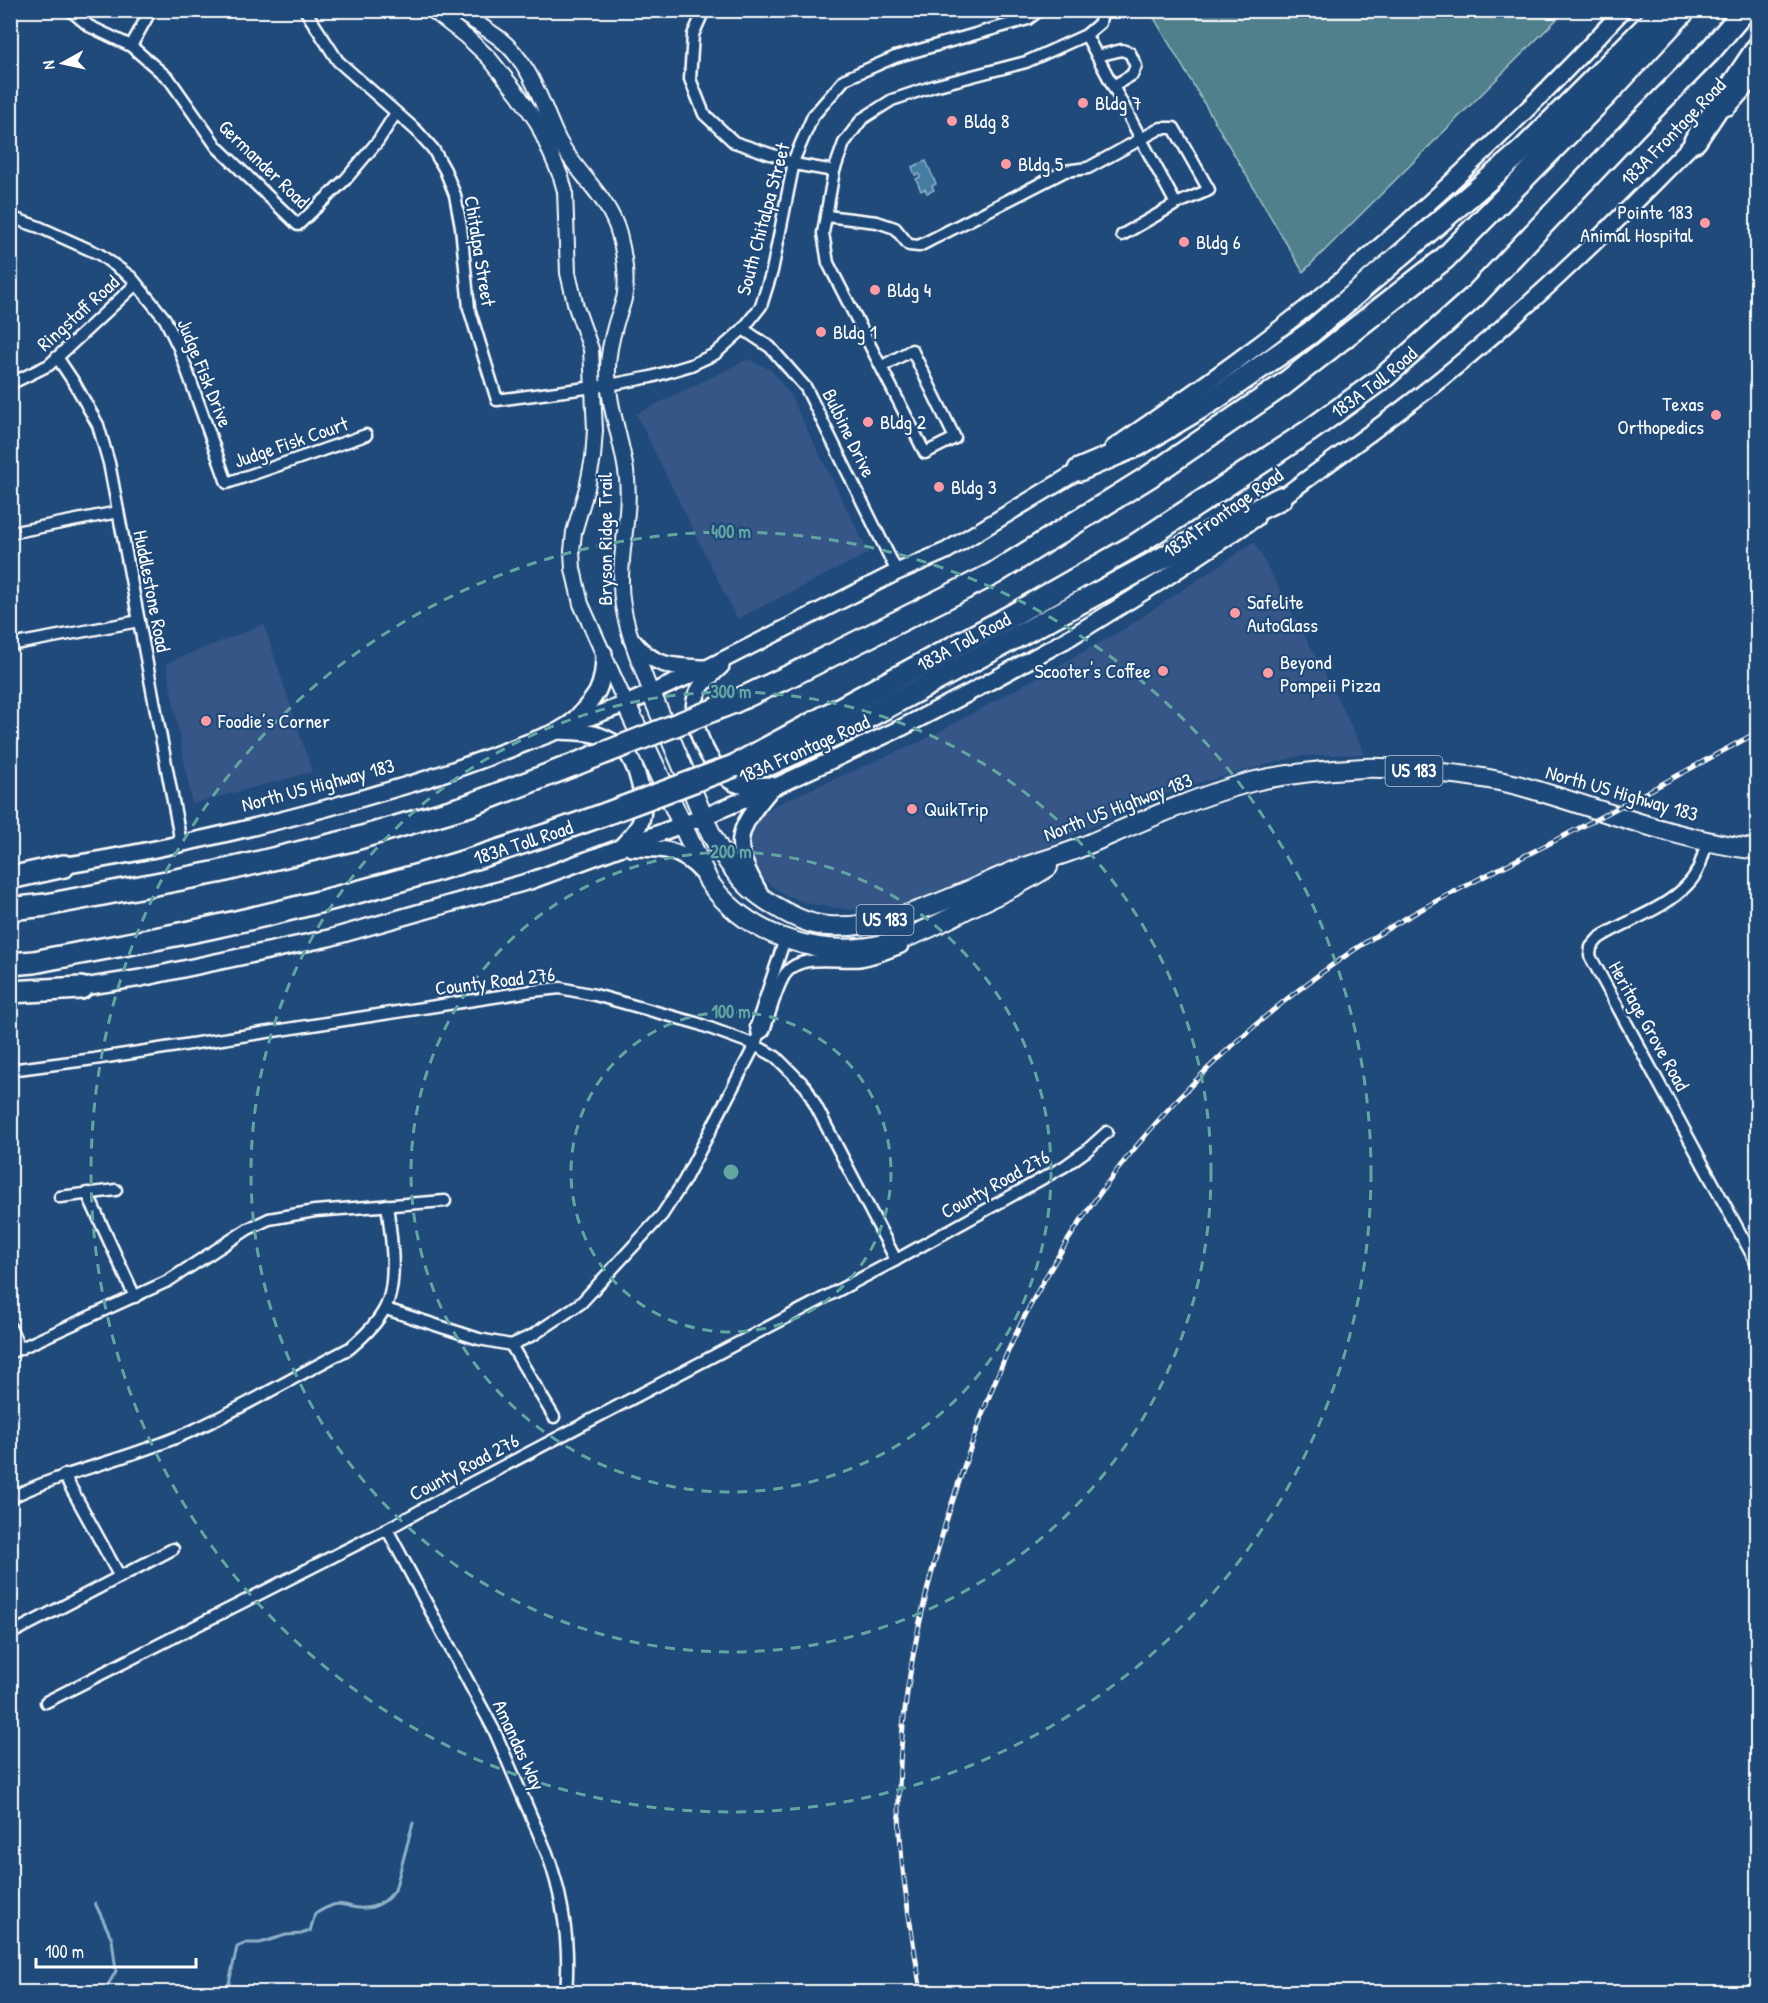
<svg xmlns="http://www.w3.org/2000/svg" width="1768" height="2003" viewBox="0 0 1768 2003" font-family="'Patrick Hand',sans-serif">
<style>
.built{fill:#345787}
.green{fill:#4f808b;stroke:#a7c0c5;stroke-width:1.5}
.water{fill:#457ca2;stroke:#8fb0c7;stroke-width:1.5}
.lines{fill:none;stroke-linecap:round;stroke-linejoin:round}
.stream{stroke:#8fb0c7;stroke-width:3}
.minor-casing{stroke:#fff;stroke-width:15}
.tertiary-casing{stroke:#fff;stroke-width:18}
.secondary-casing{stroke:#fff;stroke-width:20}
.primary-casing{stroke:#fff;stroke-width:22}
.motorway-casing{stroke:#fff;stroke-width:26}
.minor{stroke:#1f4a7a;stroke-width:10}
.tertiary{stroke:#1f4a7a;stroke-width:14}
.secondary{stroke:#1f4a7a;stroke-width:15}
.primary{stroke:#1f4a7a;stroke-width:18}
.motorway{stroke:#1f4a7a;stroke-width:21}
.rail-casing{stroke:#fff;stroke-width:5}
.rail{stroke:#1f4a7a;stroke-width:3;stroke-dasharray:9;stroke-linecap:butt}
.motorway-bridge-casing{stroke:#fff;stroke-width:26;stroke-linecap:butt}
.motorway-bridge{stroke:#1f4a7a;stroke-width:21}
.ring{fill:none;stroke:#63a6a1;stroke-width:3;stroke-dasharray:10 8}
.poi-dot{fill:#ff9aa2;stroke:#1f4a7a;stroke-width:2}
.labels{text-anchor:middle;stroke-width:4.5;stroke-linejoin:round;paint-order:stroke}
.shield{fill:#1f4a7a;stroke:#bcc9d7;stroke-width:1.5}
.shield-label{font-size:18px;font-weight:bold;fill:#fff}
.poi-label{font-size:20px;fill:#fff;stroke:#1f4a7a;text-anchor:start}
.street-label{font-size:20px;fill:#fff;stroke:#1f4a7a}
.centre{fill:#63a6a1;stroke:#1f4a7a;stroke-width:3}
.ring-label{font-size:18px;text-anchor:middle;font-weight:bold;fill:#63a6a1;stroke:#1f4a7a;stroke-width:4.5;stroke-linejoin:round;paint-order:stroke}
</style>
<rect width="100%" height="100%" fill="#1f4a7a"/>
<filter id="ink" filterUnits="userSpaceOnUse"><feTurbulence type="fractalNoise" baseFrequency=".0167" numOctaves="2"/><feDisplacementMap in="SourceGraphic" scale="12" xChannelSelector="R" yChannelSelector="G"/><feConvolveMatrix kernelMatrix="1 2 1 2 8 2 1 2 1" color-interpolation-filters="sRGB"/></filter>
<g filter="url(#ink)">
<g class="built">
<path d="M748,359L771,370L789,393L869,553L737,619L636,414Z"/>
<path d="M1254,542L1329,681L1365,754L1300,756L1198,783L1151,800L931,899L899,906L852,910L810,904L788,896L770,885L753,867L747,845L750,831L758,818L775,805L926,739L1124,629Z"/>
<path d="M264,624L312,772L192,804L166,663Z"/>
</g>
<path class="green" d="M1150,11H1565L1303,272Z"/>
<path class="water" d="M926,161L936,184L932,186L934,190L927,193L925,189L921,191L916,179L920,177L919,174L915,175L912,167Z"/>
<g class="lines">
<g class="stream">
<path d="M95,1903L112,1939L116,1971L104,1992"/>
<path d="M227,1992L237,1947L246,1943H260L286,1935L301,1934L310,1931L315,1914C320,1911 327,1907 333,1905C339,1903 346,1905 352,1907C370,1911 384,1905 395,1890L413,1823"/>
</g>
<defs>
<g id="minor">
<path d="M70,10L89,26L131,46L170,80L217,147L298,225L346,179L378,141L396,113"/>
<path d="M305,10L338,61L417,131L433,149L445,170L455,195L461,227L469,308L497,400L609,385L651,377L691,365L715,354L743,329L761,306L772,271L795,157L813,116L845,79L895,57L1028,19L1040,10"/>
<path d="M704,10L693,35L690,79L704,114L734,142L776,156L794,164L834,171L823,233L828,263L925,453L955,438L912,350L881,367"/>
<path d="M131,46L151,10"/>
<path d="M1097,56L1122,50L1130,53L1136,66L1132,75L1113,86"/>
<path d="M834,171L844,143L862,119L892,100L934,86L1026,62L1086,35"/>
<path d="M826,216L877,222L895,228L909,245L919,246L1065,171L1088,168L1141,139L1086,35L1100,23L1102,10"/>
<path d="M10,217L39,227L99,254L131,277L165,319L179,348L227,483L366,435"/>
<path d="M1122,235L1176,204L1141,139L1161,128H1174L1209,190L1176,204"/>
<path d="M743,329L770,347L806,388L897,572"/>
<path d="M57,357L75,384L98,425L109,463L181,843"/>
<path d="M10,384L49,365L136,284"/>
<path d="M10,533L118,512"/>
<path d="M10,645L139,621"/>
<path d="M1707,841C1703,856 1699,873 1688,884C1665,910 1627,920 1599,938L1591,947L1590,956L1758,1266"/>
<path d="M758,1035L764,1031C769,1016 777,984 786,973C802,952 839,964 862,960C876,958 889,952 902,947"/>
<path d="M10,1070L94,1059L532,991L560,988L595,995L696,1023L753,1044L776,1057L806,1087L896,1260"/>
<path d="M87,1193L135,1297"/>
<path d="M60,1197L116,1190"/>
<path d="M386,1309L479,1339L511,1345L533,1335L581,1303L662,1215L684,1181L755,1045L758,1035L756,1026L785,939"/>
<path d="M10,1327L20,1349"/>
<path d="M511,1345L554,1417"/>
<path d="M10,1353L168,1281L248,1229L269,1219L315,1211L445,1201"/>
<path d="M64,1475L120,1577"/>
<path d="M10,1498C67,1470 130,1459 187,1433C243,1408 296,1376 350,1348C363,1337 376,1325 384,1310C399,1284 391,1234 387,1205"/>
<path d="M387,1529L495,1732L547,1853C563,1897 570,1946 566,1992"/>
<path d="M10,1634L173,1549"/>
<path d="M46,1702L387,1529L458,1490L896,1260L1065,1166L1086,1151L1107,1132"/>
</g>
<g id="tertiary">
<path d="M432,10L469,39L489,58L518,94L537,122L561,177L565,191L568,273L576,307L591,349L595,430L593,458L587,488L574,532L572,551L573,569L581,604L626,704"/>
<path d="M457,10C471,20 486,28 499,38C532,64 541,103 558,139C575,172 609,197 619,234C624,253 627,273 625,293C624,303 619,313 616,323C612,337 608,354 608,368C607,404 621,436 626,471C632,507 621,543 621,580C620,618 638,657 651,693"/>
</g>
<g id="secondary">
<path d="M1728,107L1758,73"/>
<path d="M1113,448C1195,392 1278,334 1354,269C1449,188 1538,102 1623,10"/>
<path d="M1275,503C1330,461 1388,422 1442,378C1534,304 1619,220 1701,135"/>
<path d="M632,640C653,667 673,667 704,668"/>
<path d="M721,666C713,674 701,683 697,694C686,720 710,770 734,783C745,788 759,785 771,785"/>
<path d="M571,723C596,697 604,690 604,653"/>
<path d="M559,731C576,732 594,731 609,740C614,742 621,746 624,750C637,763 647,803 641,821C637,831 628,839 621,847"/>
<path d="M631,848C662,848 680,848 702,872"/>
<path d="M55,867C172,849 290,820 404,786C456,771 507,750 558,731L568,725L626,704L707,668L897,572L946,551L1088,465"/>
<path d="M759,892C732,844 734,833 769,791"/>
<path d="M71,989L141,978L329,938L530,881L703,817L772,788L901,728L967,694L1064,641L1161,581L1256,518"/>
</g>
<g id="primary">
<path d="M651,693C664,723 676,752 689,782C703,817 717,854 744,882C762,901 802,925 828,926C894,930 957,894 1016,870C1036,862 1057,857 1077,849C1132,826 1186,800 1244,784C1279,774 1327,770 1364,768C1379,767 1394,769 1409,770C1445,773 1482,776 1517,785C1597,807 1674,840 1758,850"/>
<path d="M626,704L709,882C749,938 822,960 888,943C917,936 944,921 971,907C998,895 1024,883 1048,867"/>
</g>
<g id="motorway">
<path d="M1695,141L1758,47"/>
<path d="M1079,470L1138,445L1213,400L1310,333L1523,150L1663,10"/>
<path d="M798,672L993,574L1150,476L1283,385L1444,259L1607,94L1685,10"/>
<path id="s1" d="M734,766L1011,616L1137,544L1309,431L1384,377L1474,297L1637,125L1710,51L1745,10"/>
<path d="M741,766L770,764L838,733L1211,532L1281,498"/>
<path d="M10,878L64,866"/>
<path d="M10,909L46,905L218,872L352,840L467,806L576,764"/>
<path id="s2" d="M10,964L34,962C94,950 154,940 214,927C344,898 474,862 600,816"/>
<path d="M10,992L81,988"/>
</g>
</defs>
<use href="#minor" class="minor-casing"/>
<use href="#tertiary" class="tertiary-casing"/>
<use href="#secondary" class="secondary-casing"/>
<use href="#primary" class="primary-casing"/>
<use href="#motorway" class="motorway-casing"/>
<use href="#minor" class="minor"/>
<use href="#tertiary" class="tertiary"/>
<use href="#secondary" class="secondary"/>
<use href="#primary" class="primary"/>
<use href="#motorway" class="motorway"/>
<defs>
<path id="rail" d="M921,1992C911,1927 898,1861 899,1795C900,1698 921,1601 950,1509C969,1451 988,1393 1014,1338C1086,1186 1198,1060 1335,963C1402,915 1478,880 1552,842C1621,807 1689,769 1758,732"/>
</defs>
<use href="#rail" class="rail-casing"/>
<use href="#rail" class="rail"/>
<defs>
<g id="motorway-bridge">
<path d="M576,764L734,702L798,672"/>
<path d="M600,816L734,766"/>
</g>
</defs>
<use href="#motorway-bridge" class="motorway-bridge-casing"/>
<use href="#motorway-bridge" class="motorway-bridge"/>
</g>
</g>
<g class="ring">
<circle cx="731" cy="1172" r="160"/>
<circle cx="731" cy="1172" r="320"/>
<circle cx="731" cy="1172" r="480"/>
<circle cx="731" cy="1172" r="640"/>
</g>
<g class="poi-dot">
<circle cx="1083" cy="103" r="6"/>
<circle cx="952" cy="121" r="6"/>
<circle cx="1006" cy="164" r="6"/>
<circle cx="1705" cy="223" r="6"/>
<circle cx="1184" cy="242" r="6"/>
<circle cx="875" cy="290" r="6"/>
<circle cx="821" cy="332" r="6"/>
<circle cx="1716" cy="415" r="6"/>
<circle cx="868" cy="422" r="6"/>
<circle cx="939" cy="487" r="6"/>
<circle cx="1235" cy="613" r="6"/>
<circle cx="1163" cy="671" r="6"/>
<circle cx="1268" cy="673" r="6"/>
<circle cx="206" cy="721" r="6"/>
<circle cx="912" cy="809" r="6"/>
</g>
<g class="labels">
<g class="shield">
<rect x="1385.5" y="756" width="57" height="30" rx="4.5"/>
<rect x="856.5" y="905" width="57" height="30" rx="4.5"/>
</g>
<g class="shield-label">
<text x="1414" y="777">US 183</text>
<text x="885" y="926">US 183</text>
</g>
<g class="poi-label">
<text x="1095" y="110">Bldg 7</text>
<text x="964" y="128">Bldg 8</text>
<text x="1018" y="171">Bldg 5</text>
<text x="1693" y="219" text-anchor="end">Pointe 183<tspan x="1693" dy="23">Animal Hospital</tspan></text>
<text x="1196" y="249">Bldg 6</text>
<text x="887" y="297">Bldg 4</text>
<text x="833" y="339">Bldg 1</text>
<text x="1704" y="411" text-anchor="end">Texas<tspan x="1704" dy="23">Orthopedics</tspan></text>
<text x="880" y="429">Bldg 2</text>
<text x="951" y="494">Bldg 3</text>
<text x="1247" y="609">Safelite<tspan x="1247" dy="23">AutoGlass</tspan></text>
<text x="1280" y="669">Beyond<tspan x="1280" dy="23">Pompeii Pizza</tspan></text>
<text x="1151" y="678" text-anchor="end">Scooter's Coffee</text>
<text x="218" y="728">Foodie’s Corner</text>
<text x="924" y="816">QuikTrip</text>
</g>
<g class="street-label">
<text transform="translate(1673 132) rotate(-46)" y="7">183A Frontage Road</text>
<text transform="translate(264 164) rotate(44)" y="7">Germander Road</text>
<text transform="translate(763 219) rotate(-75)" y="7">South Chitalpa Street</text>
<text transform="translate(480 251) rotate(81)" y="7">Chitalpa Street</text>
<text transform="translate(78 313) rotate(-42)" y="7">Ringstaff Road</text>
<text transform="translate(205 373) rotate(68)" y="7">Judge Fisk Drive</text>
<text dy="7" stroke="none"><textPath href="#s1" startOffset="747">183A Toll Road</textPath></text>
<text transform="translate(849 433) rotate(64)" y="7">Bulbine Drive</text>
<text transform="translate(291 442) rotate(-19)" y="7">Judge Fisk Court</text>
<text transform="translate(1223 513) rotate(-35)" y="7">183A Frontage Road</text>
<text transform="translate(605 539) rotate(-90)" y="7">Bryson Ridge Trail</text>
<text transform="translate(152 591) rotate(79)" y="7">Huddlestone Road</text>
<text dy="7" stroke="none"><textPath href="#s1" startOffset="261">183A Toll Road</textPath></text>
<text transform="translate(804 749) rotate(-24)" y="7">183A Frontage Road</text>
<text transform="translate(318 785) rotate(-15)" y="7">North US Highway 183</text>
<text transform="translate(1622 793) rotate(16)" y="7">North US Highway 183</text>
<text transform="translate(1118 807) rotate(-21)" y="7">North US Highway 183</text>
<text dy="7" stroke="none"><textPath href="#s2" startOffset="528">183A Toll Road</textPath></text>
<text transform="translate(495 981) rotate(-7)" y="7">County Road 276</text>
<text transform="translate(1649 1026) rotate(61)" y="7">Heritage Grove Road</text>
<text transform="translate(995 1184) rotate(-29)" y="7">County Road 276</text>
<text transform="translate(464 1467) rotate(-28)" y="7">County Road 276</text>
<text transform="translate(519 1745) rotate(65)" y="7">Amandas Way</text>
</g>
</g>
<circle cx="731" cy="1172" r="9" class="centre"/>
<g class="ring-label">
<text x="731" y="538">400 m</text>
<text x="731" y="698">300 m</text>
<text x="731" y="858">200 m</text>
<text x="731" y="1018">100 m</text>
</g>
<rect width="1768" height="2003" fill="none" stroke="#1f4a7a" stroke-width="36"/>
<rect x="18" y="18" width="1732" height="1967" fill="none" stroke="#fff" stroke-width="2" filter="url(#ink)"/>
<g transform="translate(63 63) rotate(262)" stroke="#1f4a7a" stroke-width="4.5" paint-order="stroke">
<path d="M0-4.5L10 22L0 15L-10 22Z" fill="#ffffff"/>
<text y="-9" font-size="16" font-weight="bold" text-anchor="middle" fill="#ffffff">N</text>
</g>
<path d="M36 1958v9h160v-9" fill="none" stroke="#ffffff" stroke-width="3"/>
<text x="45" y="1958" font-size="18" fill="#ffffff" stroke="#1f4a7a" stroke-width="4.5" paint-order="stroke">100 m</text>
</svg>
